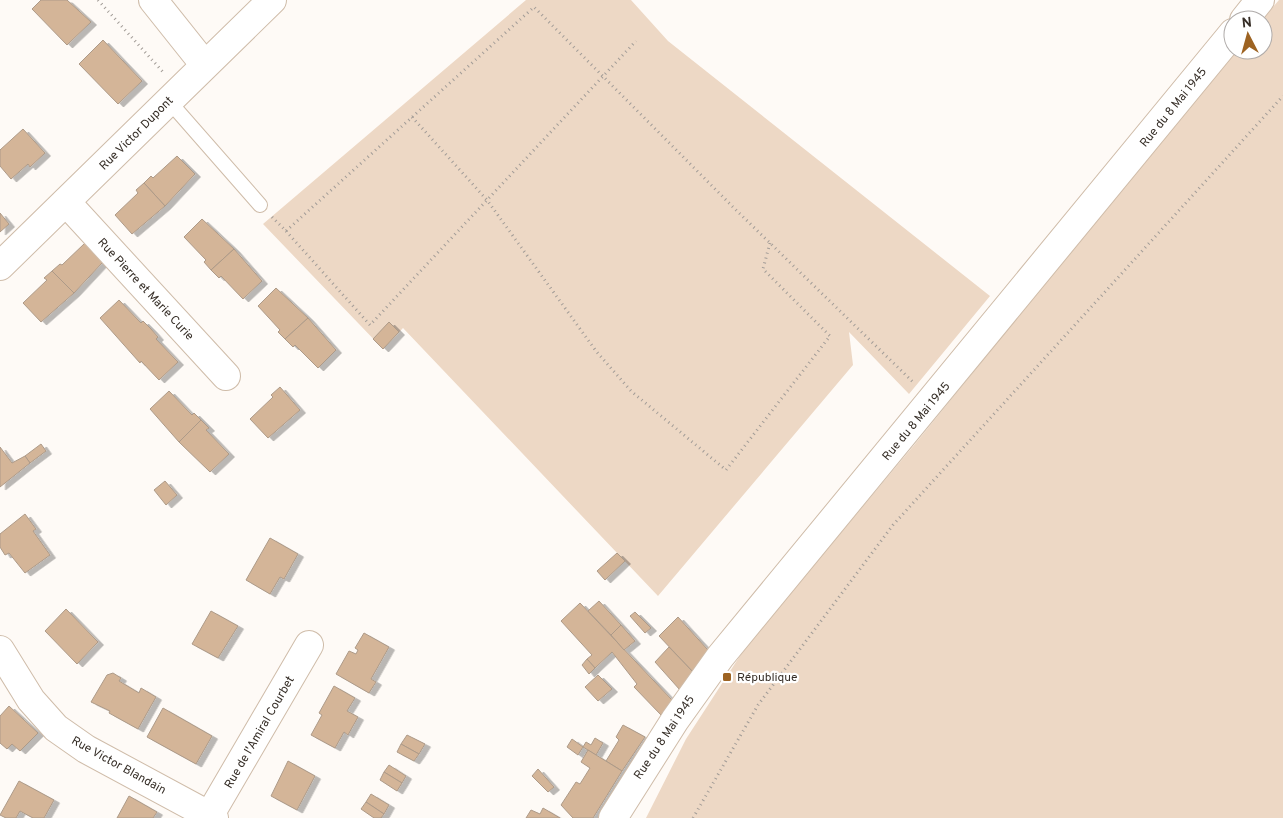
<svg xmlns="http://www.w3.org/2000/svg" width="1283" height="818" viewBox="0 0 1283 818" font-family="Overpass,sans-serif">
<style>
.green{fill:#edd8c5}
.building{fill:#d4b598;stroke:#ad9a88;filter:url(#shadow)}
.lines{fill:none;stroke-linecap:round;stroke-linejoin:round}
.service-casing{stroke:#cfbca9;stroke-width:16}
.minor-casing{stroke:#cfbca9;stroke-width:30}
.tertiary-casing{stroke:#cfbca9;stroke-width:30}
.path{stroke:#a29c97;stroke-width:3;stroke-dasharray:1 4;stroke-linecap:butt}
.service{stroke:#fff;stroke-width:14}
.minor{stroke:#fff;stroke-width:28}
.tertiary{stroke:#fff;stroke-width:28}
.poi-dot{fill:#9d6322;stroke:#fff;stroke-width:2}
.labels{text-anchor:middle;stroke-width:4.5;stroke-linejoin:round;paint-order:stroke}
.street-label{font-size:12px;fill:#362e27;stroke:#fff}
.poi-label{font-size:12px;fill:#362e27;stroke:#fff;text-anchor:start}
</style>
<defs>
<filter id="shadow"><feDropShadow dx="5.5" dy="3" stdDeviation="0" flood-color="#0004"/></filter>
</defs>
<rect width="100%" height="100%" fill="#fefaf6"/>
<g class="green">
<path d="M526,0H631L668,41L990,296L909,394L849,332L853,365L658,596L403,328L383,349L263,224Z"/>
<path d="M1279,0H1283V818H646L686,739L747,645L915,444L1154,149L1237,50H1263L1262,20Z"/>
</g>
<g class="building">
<path d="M41,0H67L91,22L67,45L32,9Z"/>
<path d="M103,40L142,81L118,104L79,64Z"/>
<path d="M23,129L45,153L30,167L28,164L11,179L0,166V150Z"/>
<path d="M177,156L195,174L165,206L144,183L151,176L153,178Z"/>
<path d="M144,183L165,206L132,234L115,215L138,193L136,190Z"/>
<path d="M0,213L9,224L0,232Z"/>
<path d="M202,219L234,249L211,270L204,262L206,260L184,237Z"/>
<path d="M85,243L103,262L74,293L52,271L60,264L62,265Z"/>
<path d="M234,249L262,281L243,299L221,276L219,278L211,270Z"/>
<path d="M52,271L74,293L41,322L23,303L47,280L44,278Z"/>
<path d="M276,288L308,318L285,339L278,332L280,330L258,306Z"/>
<path d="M119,300L141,323L143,321L151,329L158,337L156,339L178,362L159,380L141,361L140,363L100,318Z"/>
<path d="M308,318L336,350L318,368L295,345L293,347L285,339Z"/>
<path d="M389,322L399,332L383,349L373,339Z"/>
<path d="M280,387L300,410L268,438L250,419L273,397L271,395Z"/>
<path d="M169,391L192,415L194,413L201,420L179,442L150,409Z"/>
<path d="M201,420L209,428L206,430L229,454L210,472L179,442Z"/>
<path d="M41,444L46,451L30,463L25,456Z"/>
<path d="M0,447L12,463L25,456L30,463L0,487Z"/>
<path d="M165,481L177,495L166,505L154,490Z"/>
<path d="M25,514L36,529L33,531L50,555L25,573L9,553L5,555L0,547V534Z"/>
<path d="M270,538L298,554L284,579L280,577L270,594L246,580Z"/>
<path d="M617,553L625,561L605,580L597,571Z"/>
<path d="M599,601L621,625L611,635L588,611Z"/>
<path d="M580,603L672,700L661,715L634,687L637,684L612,652L595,668L587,659L592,655L561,621Z"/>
<path d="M66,609L98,642L77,664L45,631Z"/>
<path d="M211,611L238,626L218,658L192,644Z"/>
<path d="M635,612L651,628L645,633L630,616Z"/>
<path d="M678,617L708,650L693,672L659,636Z"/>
<path d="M621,625L635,641L624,650L611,635Z"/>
<path d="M364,633L389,647L371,679L376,682L369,693L336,674L349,651L356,654L358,650L355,648Z"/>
<path d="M669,647L693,672L680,690L655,662Z"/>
<path d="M587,659L595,668L589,674L582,665Z"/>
<path d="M113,673L121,678L119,681L139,693L141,688L156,697L138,729L109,713L110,711L91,702L107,675Z"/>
<path d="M598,675L612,689L598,701L585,687Z"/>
<path d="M334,686L355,698L347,711L358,717L348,735L344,732L335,748L311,735L322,715L319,713Z"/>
<path d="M9,706L38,733L20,751L12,744L7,749L0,743V716Z"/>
<path d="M163,708L212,736L196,764L147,737Z"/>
<path d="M623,725L645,737L622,771L606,761L619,740L616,737Z"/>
<path d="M407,735L425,744L419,754L401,744Z"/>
<path d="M595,738L603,743L596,755L583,747L586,742L591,745Z"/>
<path d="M572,739L583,747L578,755L567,747Z"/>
<path d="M401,744L419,754L414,761L397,752Z"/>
<path d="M588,750L622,771L593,818H573L561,805L576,782L580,784L590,768L581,762Z"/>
<path d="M288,761L315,776L297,810L271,796Z"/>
<path d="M389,765L406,776L402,783L384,772Z"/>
<path d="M538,769L554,787L548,792L532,776Z"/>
<path d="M384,772L402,783L397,791L380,780Z"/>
<path d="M19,781L54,800L44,818H33L20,811L16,818H6L0,815Z"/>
<path d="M371,794L389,805L384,814L366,802Z"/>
<path d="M129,796L157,812L153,818H117Z"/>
<path d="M366,802L384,814L381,818H374L361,809Z"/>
<path d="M543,808L560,818H526L531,810L540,814Z"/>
</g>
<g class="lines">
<defs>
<path id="service" d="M168,100L260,205"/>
<g id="minor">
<path d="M153,0L204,64"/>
<path d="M66,202L226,376"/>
<path d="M0,266L272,0"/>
<path d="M0,650L31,700L56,728L86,749L214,818"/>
<path d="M208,818L309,645"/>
</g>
<g id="tertiary">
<path d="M1244,20L1260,0"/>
<path d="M613,818L675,720L720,657L1233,33"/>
</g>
</defs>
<use href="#service" class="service-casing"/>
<use href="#minor" class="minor-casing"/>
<use href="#tertiary" class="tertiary-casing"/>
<g class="path">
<path d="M98,0L163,72"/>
<path d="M412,117L487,200L596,351L631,391L726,470L830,336L763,269L770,243"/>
<path d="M272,217L286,231L534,7L735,209L914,383"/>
<path d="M286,231L370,325L636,41"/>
<path d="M693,818L758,705L893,525L1283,96"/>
</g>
<use href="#service" class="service"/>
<use href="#minor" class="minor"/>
<use href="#tertiary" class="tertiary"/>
</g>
<rect class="poi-dot" x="722" y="672" width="10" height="10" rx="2.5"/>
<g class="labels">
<g class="street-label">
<text transform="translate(1173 107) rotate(-51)" y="4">Rue du 8 Mai 1945</text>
<text transform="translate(136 133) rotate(-45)" y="4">Rue Victor Dupont</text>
<text transform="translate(146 289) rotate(47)" y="4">Rue Pierre et Marie Curie</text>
<text transform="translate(916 421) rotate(-50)" y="4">Rue du 8 Mai 1945</text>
<text transform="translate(259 732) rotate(-60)" y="4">Rue de l'Amiral Courbet</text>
<text transform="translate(664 737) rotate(-56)" y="4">Rue du 8 Mai 1945</text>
<text transform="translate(119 765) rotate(29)" y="4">Rue Victor Blandain</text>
</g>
<g class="poi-label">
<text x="737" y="681">République</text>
</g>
</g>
<g transform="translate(1248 35) rotate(354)"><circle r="24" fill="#ffffff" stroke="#afaba9"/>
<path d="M0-4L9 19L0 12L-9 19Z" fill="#9d6322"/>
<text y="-8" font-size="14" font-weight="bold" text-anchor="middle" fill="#362e27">N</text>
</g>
</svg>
